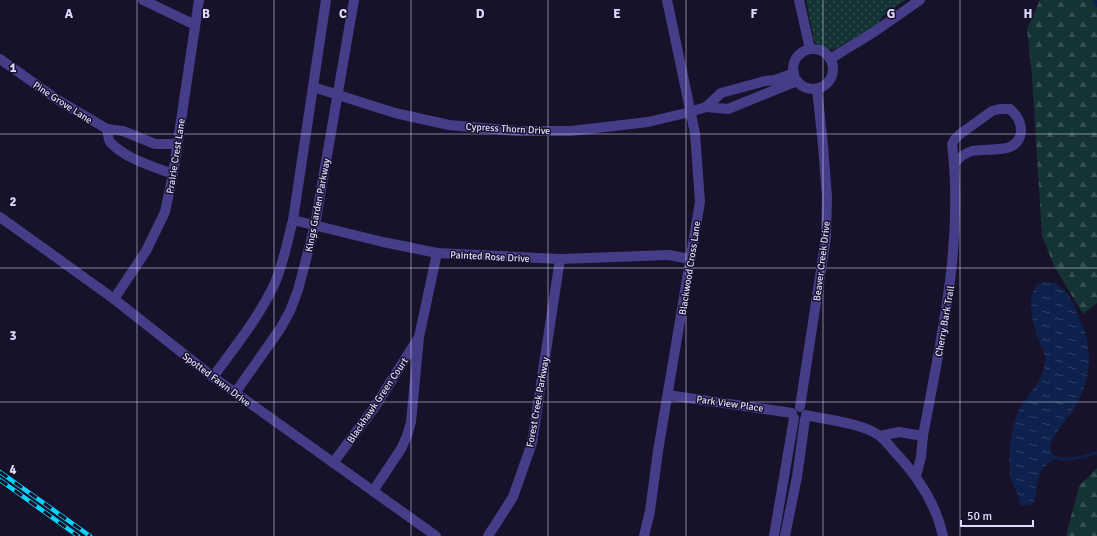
<svg xmlns="http://www.w3.org/2000/svg" width="1097" height="536" viewBox="0 0 1097 536" font-family="Signika,sans-serif">
<style>
.grass{fill:url(#grass-dots)}
.forest{fill:url(#forest-firs)}
.water{fill:url(#water-ripples)}
.lines{fill:none;stroke-linecap:round;stroke-linejoin:round}
.stream{stroke:#0e214c;stroke-width:3}
.street{stroke:#453d88;stroke-width:10}
.rail-casing{stroke:#0ad3fb;stroke-width:4.5}
.rail{stroke:#17112a;stroke-width:3;stroke-dasharray:9;stroke-linecap:butt}
.grid{fill:none;stroke:#e1dafe;stroke-width:1;stroke-opacity:0.55}
.labels{text-anchor:middle;stroke-width:3;stroke-linejoin:round;paint-order:stroke}
.street-label{font-size:10px;fill:#e1dafe;stroke:#17112a}
.grid-label{font-size:13px;text-anchor:middle;font-weight:bold;fill:#e1dafe;stroke:#17112a;stroke-width:3;stroke-linejoin:round;paint-order:stroke}
</style>
<defs>
<pattern id="grass-dots" width="8" height="8" patternUnits="userSpaceOnUse"><rect width="8" height="8" fill="#143334"/><path d="M2 2h.1M6 6h.1" fill="none" stroke="#365052" stroke-width="1.8" stroke-linecap="round"/></pattern>
<pattern id="forest-firs" width="22" height="20" patternUnits="userSpaceOnUse"><rect width="22" height="20" fill="#143334"/><path d="M5 1l3.5 6h-7zM16 11l3.5 6h-7z" fill="#365052"/></pattern>
<pattern id="water-ripples" width="26" height="14" patternUnits="userSpaceOnUse"><rect width="26" height="14" fill="#0e214c"/><path d="M2 4q2-2 4 0t4 0M15 11q2-2 4 0t4 0" fill="none" stroke="#314167"/></pattern>
</defs>
<rect width="100%" height="100%" fill="#17112a"/>
<path class="grass" d="M806,0H905L882,17L878,25L835,49L826,50L820,48L814,41Z"/>
<g class="forest">
<path d="M1040,0H1097V303L1083,314L1054,266L1042,236L1032,77L1027,29Z"/>
<path d="M1097,468V536H1066L1079,486Z"/>
</g>
<path class="water" d="M1052,282C1068,288 1071,299 1078,314C1095,349 1092,383 1070,415C1064,424 1053,434 1051,445C1049,451 1053,454 1057,458C1048,462 1040,470 1038,479C1034,491 1040,510 1020,505C1018,499 1018,495 1016,491C1015,488 1013,486 1012,483C1006,465 1011,422 1021,406C1031,391 1044,379 1045,361C1046,353 1040,345 1038,338C1033,325 1026,296 1037,285C1041,282 1047,282 1052,282Z"/>
<g class="lines">
<g class="stream">
<path d="M1095,0L1097,6"/>
<path d="M1057,458C1070,461 1084,457 1097,453"/>
</g>
<g class="street">
<path d="M143,0L195,25"/>
<path d="M799,0L810,49"/>
<circle cx="813" cy="69" r="20"/>
<path d="M0,59L58,100L107,129L123,131L155,144H177"/>
<path d="M830,59L874,32L920,0"/>
<path d="M794,73L775,80L765,81L721,93L706,107L728,109L797,81"/>
<path d="M313,87L395,113L449,125L517,131H571L648,122L690,112L706,107"/>
<path d="M107,129C108,133 108,139 110,142C126,159 151,166 173,174"/>
<path d="M0,217L114,299L213,377L436,536"/>
<path d="M293,220L383,242L437,253L560,259L669,255L690,259"/>
<path d="M114,299L146,251L165,212L173,174L199,0"/>
<path d="M419,337L437,253"/>
<path d="M213,377C234,348 257,320 273,287C283,267 287,242 293,220L326,0"/>
<path d="M235,393L280,329L290,311L298,290L315,225L354,0"/>
<path d="M668,395L792,413"/>
<path d="M800,407L826,237L827,197L823,145L817,89"/>
<path d="M806,415C828,420 862,423 880,436C885,440 889,445 893,450C916,474 936,503 943,536"/>
<path d="M880,436L899,432L923,436"/>
<path d="M333,463L374,408L419,337L411,422L407,436L401,449L373,491"/>
<path d="M916,476L921,457L923,436C941,338 964,244 952,144L955,139L960,134L992,111L1000,109H1010C1017,116 1021,121 1021,131C1019,156 989,147 972,151C964,153 959,158 954,164"/>
<path d="M488,536L513,497L532,443L560,259"/>
<path d="M644,536L650,511L658,451L700,202L695,133L667,0"/>
<path d="M774,536L794,418"/>
<path d="M785,536L797,477L805,419"/>
</g>
<defs>
<g id="rail">
<path d="M0,472L90,536"/>
<path d="M0,480L78,536"/>
</g>
</defs>
<use href="#rail" class="rail-casing"/>
<use href="#rail" class="rail"/>
</g>
<path class="grid" d="M137,0V536M274,0V536M411,0V536M548,0V536M686,0V536M823,0V536M960,0V536M0,134H1097M0,268H1097M0,402H1097"/>
<g class="labels">
<g class="street-label">
<text transform="translate(63 102) rotate(33)" y="4">Pine Grove Lane</text>
<text transform="translate(508 128) rotate(3)" y="4">Cypress Thorn Drive</text>
<text transform="translate(175 156) rotate(-81)" y="4">Prairie Crest Lane</text>
<text transform="translate(317 205) rotate(-79)" y="4">Kings Garden Parkway</text>
<text transform="translate(490 256) rotate(3)" y="4">Painted Rose Drive</text>
<text transform="translate(821 261) rotate(-83)" y="4">Beaver Creek Drive</text>
<text transform="translate(689 268) rotate(-81)" y="4">Blackwood Cross Lane</text>
<text transform="translate(944 321) rotate(-80)" y="4">Cherry Bark Trail</text>
<text transform="translate(217 379) rotate(37)" y="4">Spotted Fawn Drive</text>
<text transform="translate(377 400) rotate(-56)" y="4">Blackhawk Green Court</text>
<text transform="translate(537 402) rotate(-80)" y="4">Forest Creek Parkway</text>
<text transform="translate(730 403) rotate(8)" y="4">Park View Place</text>
</g>
</g>
<g class="grid-label">
<text x="69" y="18">A</text>
<text x="206" y="18">B</text>
<text x="343" y="18">C</text>
<text x="480" y="18">D</text>
<text x="617" y="18">E</text>
<text x="754" y="18">F</text>
<text x="891" y="18">G</text>
<text x="1028" y="18">H</text>
<text x="13" y="72">1</text>
<text x="13" y="206">2</text>
<text x="13" y="340">3</text>
<text x="13" y="474">4</text>
</g>
<path d="M961 520v6h72v-6" fill="none" stroke="#e1dafe" stroke-width="2"/>
<text x="967" y="520" font-size="12" fill="#e1dafe" stroke="#17112a" stroke-width="3" paint-order="stroke">50 m</text>
</svg>
